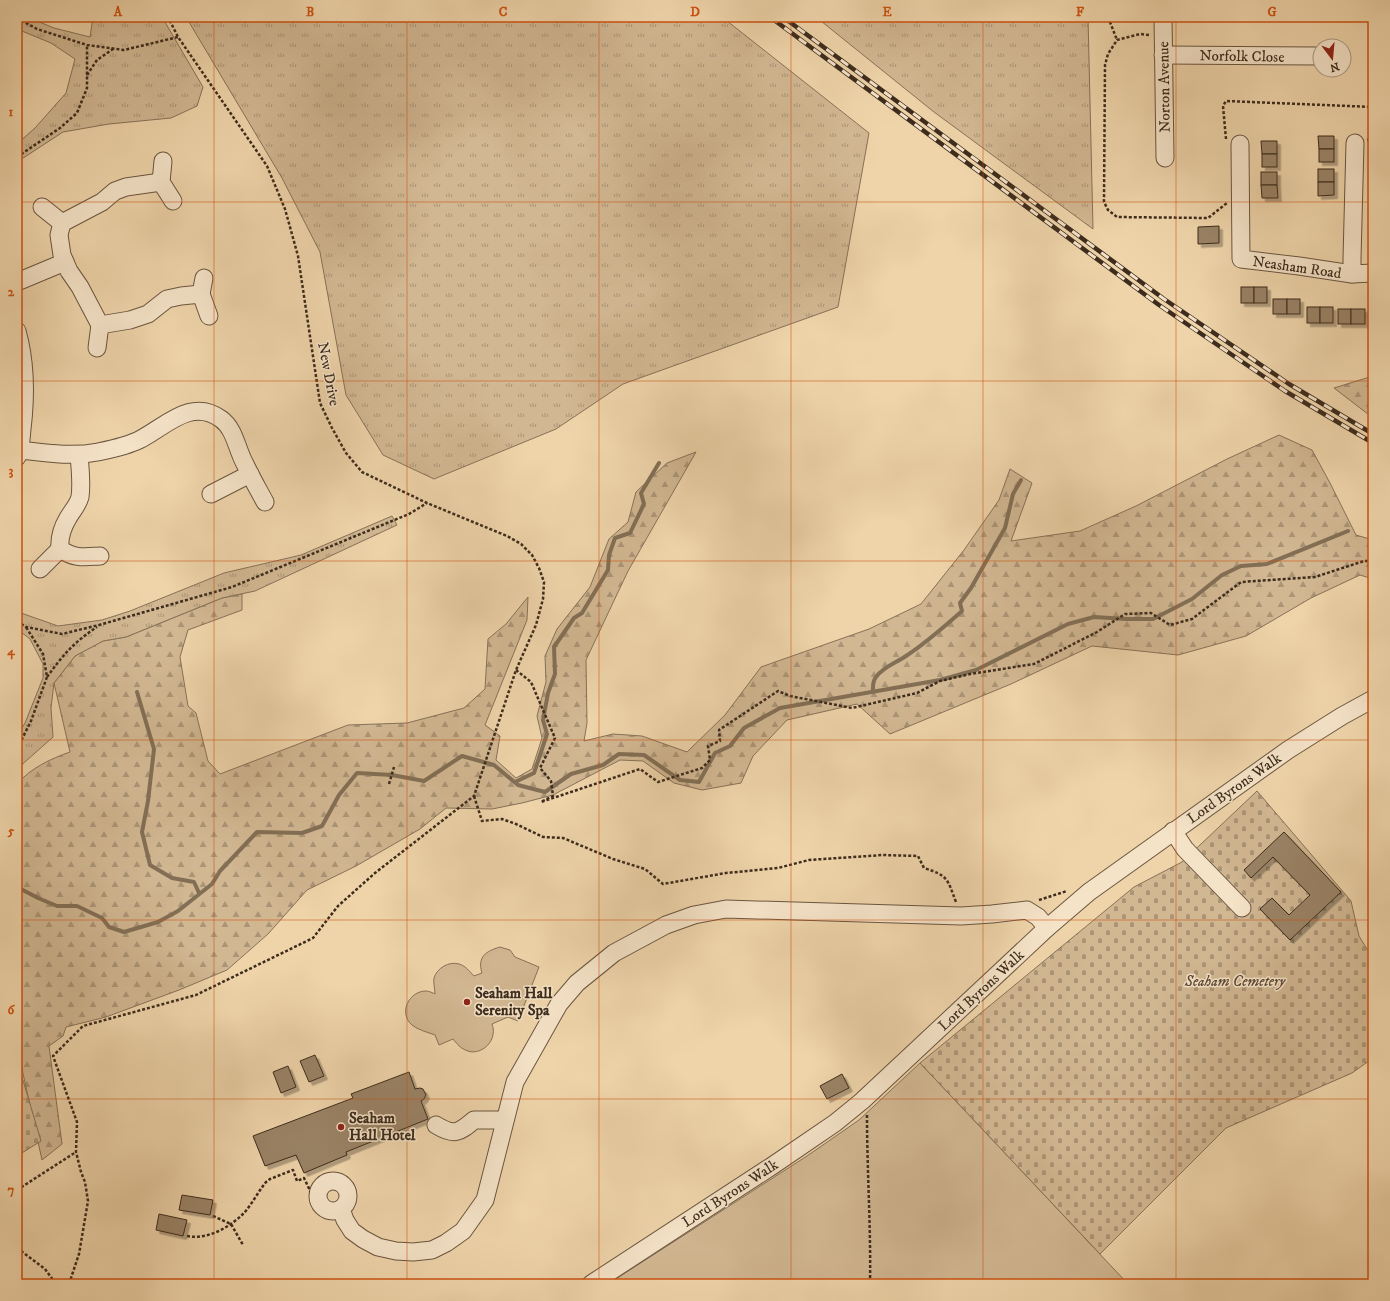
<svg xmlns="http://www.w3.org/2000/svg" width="1390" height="1301" viewBox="0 0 1390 1301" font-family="'IM FELL DW Pica',serif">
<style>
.grass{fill:#d1b792;stroke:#877258}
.forest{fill:url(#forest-firs);stroke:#877258}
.cemetery{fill:url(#cemetery-stones);stroke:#877258}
.park{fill:url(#park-tufts);stroke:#877258}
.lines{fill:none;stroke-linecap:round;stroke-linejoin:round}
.stream{stroke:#836f55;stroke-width:4}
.building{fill:#9a8366;stroke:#3d2c1d;filter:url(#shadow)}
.minor-casing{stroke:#6a5640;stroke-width:19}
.path{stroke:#3d2c1d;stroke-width:2.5;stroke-dasharray:3 2;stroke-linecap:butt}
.minor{stroke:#f5e3c8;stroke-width:17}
.rail-casing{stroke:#3d2c1d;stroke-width:4.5}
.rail{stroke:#f5e3c8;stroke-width:3;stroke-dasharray:9;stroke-linecap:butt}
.grid{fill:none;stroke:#ce520f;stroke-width:1;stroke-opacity:0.55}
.poi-dot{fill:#8f2418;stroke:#f5e3c8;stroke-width:1.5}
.labels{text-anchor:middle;stroke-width:3;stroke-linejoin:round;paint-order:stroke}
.street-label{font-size:15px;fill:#3d2c1d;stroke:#f5e3c8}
.park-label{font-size:15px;font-style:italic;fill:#5b4834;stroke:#f5e3c8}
.poi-label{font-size:15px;font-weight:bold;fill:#3d2c1d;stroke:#f5e3c8;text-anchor:start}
.neatline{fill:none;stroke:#ce520f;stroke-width:1.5}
.grid-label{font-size:13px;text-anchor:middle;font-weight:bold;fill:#ce520f}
</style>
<defs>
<pattern id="forest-firs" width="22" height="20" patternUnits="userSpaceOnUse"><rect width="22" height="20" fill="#d1b792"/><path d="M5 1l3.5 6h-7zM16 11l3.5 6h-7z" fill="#ab9577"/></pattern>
<pattern id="cemetery-stones" width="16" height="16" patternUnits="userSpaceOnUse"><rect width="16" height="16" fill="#d1b792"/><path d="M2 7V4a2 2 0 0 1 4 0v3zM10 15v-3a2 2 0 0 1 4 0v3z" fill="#ab9577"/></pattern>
<pattern id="park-tufts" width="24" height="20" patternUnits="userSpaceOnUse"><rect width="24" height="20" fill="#d1b792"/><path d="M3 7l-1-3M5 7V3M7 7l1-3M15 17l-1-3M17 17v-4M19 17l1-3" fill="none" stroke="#ab9577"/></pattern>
<filter id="shadow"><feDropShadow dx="3.5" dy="3.5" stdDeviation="0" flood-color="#0004"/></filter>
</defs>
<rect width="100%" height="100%" fill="#efd4aa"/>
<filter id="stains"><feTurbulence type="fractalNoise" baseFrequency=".005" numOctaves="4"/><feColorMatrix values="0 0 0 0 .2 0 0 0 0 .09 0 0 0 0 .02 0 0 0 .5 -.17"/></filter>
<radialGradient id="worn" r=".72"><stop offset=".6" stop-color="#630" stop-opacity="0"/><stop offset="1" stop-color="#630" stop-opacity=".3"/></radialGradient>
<g class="grass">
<path d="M500,947L510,950L515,957L539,967L518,1021L508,1017L492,1024C493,1027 494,1031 493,1034C492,1045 479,1055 468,1051C461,1049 457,1044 453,1039L439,1045L435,1035C427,1032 418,1030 412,1025C398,1013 409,991 426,991C429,991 433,993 435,994C435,989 433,983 434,978C437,968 449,961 459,964C466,966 469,971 474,976L482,973C477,957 486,951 500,947Z"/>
<path d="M920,1063L1128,1284H608L807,1156L859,1120Z"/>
</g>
<g class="forest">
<path d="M1373,376V418L1334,388Z"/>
<path d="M1279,435L1312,450L1330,483L1356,535L1373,540V579L1360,575L1311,598L1246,636L1178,655L1092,646L1011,684L890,734L857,704L787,720L753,756L741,783L702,790L674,783L643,761L620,760L553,795L522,803L492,809L446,808L420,829L356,866L307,890L268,934L227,970L179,990L106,1017L66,1027L63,1036L49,1046L62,1144L42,1160L17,1046V784C31,768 50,759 70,752L54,683L75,656L103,641L126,637L222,598L242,594V610L188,630L180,657L188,706L196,713L208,761L220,774L348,725L407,723L464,708L485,689L488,639L506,624L528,597L527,620L485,725L500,736L496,760L516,778L532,769L542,738L537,716L546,682L545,656L557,629L590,587L609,539L628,522L636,492L667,463L696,452L628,571L586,660L587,723L584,741L613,734L642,736L687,752L725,715L761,667L869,629L921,604L964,550L999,500L1010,469L1032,483L1011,541L1080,531L1136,506L1227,459Z"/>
</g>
<g class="cemetery">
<path d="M1257,791L1351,901L1359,936L1373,959V1058L1352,1073L1226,1128L1100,1254L920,1063L1134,887L1182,862Z"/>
<path d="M17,1060L41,1141L17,1156Z"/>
</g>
<g class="park">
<path d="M17,17H27L54,28L90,37L93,17H162L203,87L197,106L171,118L109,124L63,132L17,162V144L35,128L66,93L75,59L51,43L17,29Z"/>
<path d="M186,17H722L869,133L838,307L623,384L556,429L434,479L383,455L346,395L320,252L282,178Z"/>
<path d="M816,17H1088L1093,229L934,112Z"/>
<path d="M392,516L397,525L255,591L222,598L126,637L103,641L75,656L54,683L51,708L53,737L17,769V736L25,723L43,678V664L30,639L17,629V609L21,613L58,626L102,620L130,611L224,573L301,555Z"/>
</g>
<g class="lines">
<g class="stream">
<path d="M137,692L154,749L148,801L142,832L150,865L172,878L194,882L199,893"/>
<path d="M873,692C873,687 872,682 876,677C883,667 896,663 906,656C926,643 944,627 962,611L960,603L971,588L1005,528L1013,494L1021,480"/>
<path d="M515,782L534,773L547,734L543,720L548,693L555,674L554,647L574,618L582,613L608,570L609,555L615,538L630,533L644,504L641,493L659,463"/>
<path d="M17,887L38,898L57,906H77L102,918L109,927L124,932L158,922L178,911L212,884L220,871L257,832L302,833L322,826L339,795L357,773L392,775L424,781L462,756L494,765L518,785L545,792L571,774L603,765L619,754L644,755L680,780L699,782L715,753L730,746L744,728L780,708L940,680L976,670L1068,624L1094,617L1127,619H1153L1192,599L1222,575L1241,566L1267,564L1348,531"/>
</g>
</g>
<g class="building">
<path d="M1318,136H1334V149H1319Z"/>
<path d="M1261,141H1277V154H1262Z"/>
<rect x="1319" y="149" width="15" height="13"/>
<rect x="1262" y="154" width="15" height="13"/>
<rect x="1318" y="169" width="16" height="13"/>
<rect x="1261" y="172" width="16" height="13"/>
<path d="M1318,182H1334V195L1318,196Z"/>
<path d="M1261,185H1277L1278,198H1262Z"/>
<path d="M1219,226V243L1198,244V227Z"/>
<rect x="1241" y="287" width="13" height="16"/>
<rect x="1254" y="287" width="13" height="16"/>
<rect x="1273" y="299" width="14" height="15"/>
<rect x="1287" y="299" width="13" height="15"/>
<rect x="1307" y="307" width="13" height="16"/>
<rect x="1320" y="307" width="13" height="16"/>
<rect x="1338" y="309" width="13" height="15"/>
<rect x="1351" y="309" width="14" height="15"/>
<rect x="1369" y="309" width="4" height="15"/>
<path d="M1284,832L1341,892L1290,940L1260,909L1272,898L1289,915L1310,895L1273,857L1251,878L1244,870Z"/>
<path d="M315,1055L324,1076L309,1082L300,1061Z"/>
<path d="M288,1066L296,1087L281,1093L273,1072Z"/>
<path d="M409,1072L415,1089L420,1088L423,1089L426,1095L424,1099L421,1101L428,1119L346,1152L347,1155L304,1173L296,1155L265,1166L253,1136L353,1098L351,1094Z"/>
<path d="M842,1074L849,1088L827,1099L820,1086Z"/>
<path d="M182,1195L213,1200L210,1215L179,1210Z"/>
<path d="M159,1214L187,1220L183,1236L156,1230Z"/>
</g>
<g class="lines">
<defs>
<g id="minor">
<path d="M1163,17L1165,158"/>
<path d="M1163,55L1320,56"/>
<path d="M1240,144L1241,259L1299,266L1352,274L1373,273"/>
<path d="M163,161L161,182L173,201"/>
<path d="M161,182L126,187L115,191L102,202L62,223L59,235L62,255L69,271L80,287L100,325L130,320L148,314L167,299L181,296L201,294"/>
<path d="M42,207L62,223"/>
<path d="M1352,274V259L1355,143"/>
<path d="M204,278L201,294L209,316"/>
<path d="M17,282L65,262"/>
<path d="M17,331C26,363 26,396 22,429C21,439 21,448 17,457"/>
<path d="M97,348L100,325"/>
<path d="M20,450C46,453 72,457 98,452C112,449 127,446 139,440C165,427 191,397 221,419C235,429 237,450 245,464C251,477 258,489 265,502"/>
<path d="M79,455C80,468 82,483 80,497C78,505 72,511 68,518C62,528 59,538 60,549C75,559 84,557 100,556"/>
<path d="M211,494L250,474"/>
<path d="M40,569L60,549"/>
<path d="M1173,831L1185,849L1242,908"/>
<path d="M436,1125C454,1136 459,1133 474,1120H505"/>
<circle cx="333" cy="1196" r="15"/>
<path d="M341,1209L345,1220L352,1231L363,1239L378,1247L396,1251L413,1252L432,1250L446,1243L463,1231L485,1200L515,1082L559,1004L577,983L614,953L666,925L694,915L726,909L961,916L992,914L1027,910L1038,917L1047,928"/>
<path d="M591,1284L772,1166L835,1123L862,1101L1047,928L1089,892L1288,750L1342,716L1373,699"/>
</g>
</defs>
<use href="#minor" class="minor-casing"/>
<g class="path">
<path d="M1108,17L1117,40"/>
<path d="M17,18L37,29L87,45L124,50L178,37"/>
<path d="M1149,35L1140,34L1117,40L1108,54L1105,65L1104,202L1108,210L1117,217L1208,218L1227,203"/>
<path d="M87,75L97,60L113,49"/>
<path d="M1226,139L1223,106L1226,101L1373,107"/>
<path d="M1367,140L1373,139"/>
<path d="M17,157L60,128L77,113L87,88V45"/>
<path d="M17,621L26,627L62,634L99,625L232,587L409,514L427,503"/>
<path d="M516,670L531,682L555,738L540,768L551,781L553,796L541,802L640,769L658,782L702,768L710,760L708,746L720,741L719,730L778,691L790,696L852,708L917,693L940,681L970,674L1034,664L1097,632L1125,614L1151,613L1170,625L1192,619L1241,582L1315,577L1364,561H1373"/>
<path d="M47,677C63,655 74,642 97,627"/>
<path d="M17,749L31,721L47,677L43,654L26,627"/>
<path d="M389,784L394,767"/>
<path d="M474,796L482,821L502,819L516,824L543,837L563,838L613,859L645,869L663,884L726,873L778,868L809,860L883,855L918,856L924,868C949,876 947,879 956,902"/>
<path d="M1039,900L1067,891"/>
<path d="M867,1115C867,1171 871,1227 870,1284"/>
<path d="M17,1190L76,1152"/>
<path d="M213,1216L231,1224L243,1245"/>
<path d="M187,1236C208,1240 230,1227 244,1213C252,1204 258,1192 266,1182L270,1179L293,1170L297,1181L304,1178L313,1197L319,1194"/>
<path d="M17,1248L45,1269L56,1284"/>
<path d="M69,1284L79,1254L88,1201L85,1182L81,1172L76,1152L77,1122L53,1056L83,1026L196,995L313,938L338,906L375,873L474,796L516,670L536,625L543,599L544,582L539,568L532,555L521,544L507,536L427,503L362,472L346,453L332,428L320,403L298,256L285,209L267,166L178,37L168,17"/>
</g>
<use href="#minor" class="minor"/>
<defs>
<g id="rail">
<path d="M770,17L1159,305L1285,391L1373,443"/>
<path d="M783,17L1164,299L1289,384L1373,434"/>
</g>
</defs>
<use href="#rail" class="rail-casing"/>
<use href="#rail" class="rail"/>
</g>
<path class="grid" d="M214,17V1284M407,17V1284M599,17V1284M791,17V1284M983,17V1284M1176,17V1284M17,202H1373M17,381H1373M17,561H1373M17,740H1373M17,920H1373M17,1099H1373"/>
<g class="poi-dot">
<circle cx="467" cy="1002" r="4"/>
<circle cx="341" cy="1127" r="4"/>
</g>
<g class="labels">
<g class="street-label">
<text transform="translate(1242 56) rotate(1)" y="5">Norfolk Close</text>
<text transform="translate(1164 87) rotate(-91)" y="5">Norton Avenue</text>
<text transform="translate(1297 267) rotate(8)" y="5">Neasham Road</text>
<text transform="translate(329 374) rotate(79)" y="5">New Drive</text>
<text transform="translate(1234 788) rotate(-35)" y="5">Lord Byrons Walk</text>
<text transform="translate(981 990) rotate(-43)" y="5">Lord Byrons Walk</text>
<text transform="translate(730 1193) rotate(-33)" y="5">Lord Byrons Walk</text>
</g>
<g class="park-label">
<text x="1235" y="986">Seaham Cemetery</text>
</g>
<g class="poi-label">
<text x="475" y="998">Seaham Hall<tspan x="475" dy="17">Serenity Spa</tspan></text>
<text x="349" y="1123">Seaham<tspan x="349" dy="17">Hall Hotel</tspan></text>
</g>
</g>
<rect width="1390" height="1301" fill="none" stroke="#efd4aa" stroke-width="44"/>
<g transform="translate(1332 58) rotate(164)"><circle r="19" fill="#f5e3c8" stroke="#ab9a84"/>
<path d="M0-3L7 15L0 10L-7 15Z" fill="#8f2418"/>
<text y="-6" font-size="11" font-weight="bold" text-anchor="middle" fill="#3d2c1d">N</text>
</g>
<rect x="22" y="22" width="1346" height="1257" class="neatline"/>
<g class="grid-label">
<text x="118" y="16">A</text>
<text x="310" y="16">B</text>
<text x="503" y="16">C</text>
<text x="695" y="16">D</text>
<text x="887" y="16">E</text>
<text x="1080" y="16">F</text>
<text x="1272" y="16">G</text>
<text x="11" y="116">1</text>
<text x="11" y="296">2</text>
<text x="11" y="475">3</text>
<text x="11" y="655">4</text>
<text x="11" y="835">5</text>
<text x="11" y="1014">6</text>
<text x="11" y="1194">7</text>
</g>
<rect width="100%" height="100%" filter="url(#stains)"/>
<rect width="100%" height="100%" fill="url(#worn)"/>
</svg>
